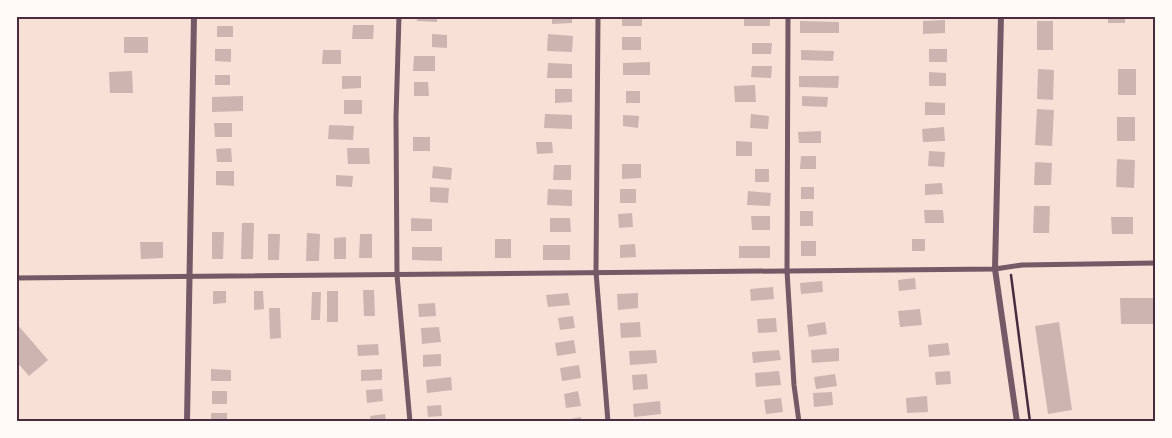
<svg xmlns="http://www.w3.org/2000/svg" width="1172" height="438" viewBox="0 0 1172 438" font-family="'Source Sans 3',sans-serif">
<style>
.building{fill:#ccb4b1}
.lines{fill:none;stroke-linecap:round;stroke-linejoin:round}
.path{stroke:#4a2c40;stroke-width:2.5}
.minor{stroke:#755966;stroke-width:5}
.tertiary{stroke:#755966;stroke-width:6}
.neatline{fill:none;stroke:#4a2c40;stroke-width:2}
</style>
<rect width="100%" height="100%" fill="#f7e1d7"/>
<g class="building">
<path d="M418,16H437V22L417,21Z"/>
<path d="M552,16H572V23L552,24Z"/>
<rect x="622" y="16" width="20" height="10"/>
<rect x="1108" y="16" width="17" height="7"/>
<rect x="744" y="17" width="26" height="9"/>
<path d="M945,20V33L923,34V21Z"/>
<path d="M800,21L839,22V33H800Z"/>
<rect x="1037" y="21" width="16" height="29"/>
<path d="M353,25H374L373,39H352Z"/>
<rect x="217" y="26" width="16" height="11"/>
<path d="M432,34L447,35V48L432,47Z"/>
<path d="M548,34L573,36L572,52L547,51Z"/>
<rect x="124" y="37" width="24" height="16"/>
<rect x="622" y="37" width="19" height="13"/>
<path d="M752,43H772L771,54H752Z"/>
<path d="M215,49H231V62L215,61Z"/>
<rect x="929" y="49" width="18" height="13"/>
<path d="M323,50H341V64H322Z"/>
<path d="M801,50L834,51L833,61L801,60Z"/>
<path d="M414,56H435V71H413Z"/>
<path d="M650,62V75H623V63Z"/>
<path d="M548,63L572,64V78H547Z"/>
<path d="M752,66H772L771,78L751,77Z"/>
<path d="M1038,69L1054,70L1053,100L1037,99Z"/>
<rect x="1118" y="69" width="18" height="26"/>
<path d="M132,71L133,93H110L109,72Z"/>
<path d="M929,72L946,73V86H929Z"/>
<rect x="215" y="75" width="15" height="10"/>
<path d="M342,76H361V88L342,89Z"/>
<path d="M799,76H839L838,88L799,87Z"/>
<path d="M414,82H428L429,96H414Z"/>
<path d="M755,85L756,102H735L734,86Z"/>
<path d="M555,89H572V102L555,103Z"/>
<rect x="626" y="91" width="14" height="12"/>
<path d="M243,96V111L212,112V97Z"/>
<path d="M802,96L828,97L827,107L802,106Z"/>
<rect x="344" y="100" width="18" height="14"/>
<path d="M925,102L945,103V115H925Z"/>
<path d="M1037,109L1054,110L1052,146L1035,145Z"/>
<path d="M545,114L572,115V129L544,128Z"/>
<path d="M751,114L769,116L768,129L750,128Z"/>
<path d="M623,115L639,116L638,128L623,126Z"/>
<rect x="1117" y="117" width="18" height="24"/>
<path d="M214,123H232V137H215Z"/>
<path d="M329,125L354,126L353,140L328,139Z"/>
<path d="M944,127L945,141L923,142L922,129Z"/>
<path d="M821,131V143H799L798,132Z"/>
<rect x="413" y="137" width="17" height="14"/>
<path d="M736,141L752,142V156H736Z"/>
<path d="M536,142H552L553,153L537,154Z"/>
<path d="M231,148L232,162H217L216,149Z"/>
<path d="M347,148H369L370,164H348Z"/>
<path d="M929,151L945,152L944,167L928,166Z"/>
<path d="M801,156H816V169H800Z"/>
<path d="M1117,159L1135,160L1134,188L1116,187Z"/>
<path d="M1035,162L1052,163L1051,185H1034Z"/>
<path d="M622,164H641V178L622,179Z"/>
<path d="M554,165H571V180H553Z"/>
<path d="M433,166L452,168L451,180L432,178Z"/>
<rect x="755" y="169" width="14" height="13"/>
<path d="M216,171H234V186L216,185Z"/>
<path d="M336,175L353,176L352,187L336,186Z"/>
<path d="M942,183L943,194L925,195V184Z"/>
<path d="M430,187L449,188L448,203L430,202Z"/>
<rect x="801" y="187" width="13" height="12"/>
<path d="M548,189L572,190V206L547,205Z"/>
<rect x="620" y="189" width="16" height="14"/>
<path d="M748,191L771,193L770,206L747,205Z"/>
<path d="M1034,206H1050L1049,233H1033Z"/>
<path d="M924,210H943L944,223H925Z"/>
<rect x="800" y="211" width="13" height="15"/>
<path d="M632,213L633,227L619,228L618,214Z"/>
<path d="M751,216H770V230H752Z"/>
<path d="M1111,217H1133V234H1112Z"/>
<path d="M411,218L432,219V231H411Z"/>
<path d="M550,218H570L571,232H550Z"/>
<path d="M242,223H254L253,259H241Z"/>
<path d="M212,232H224L223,259H212Z"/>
<path d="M307,233L320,234L319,261H306Z"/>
<path d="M268,234H280L279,260H268Z"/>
<path d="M360,234H372V258H359Z"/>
<path d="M346,237V259H334V238Z"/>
<rect x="495" y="239" width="16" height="19"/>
<rect x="912" y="239" width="13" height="12"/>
<rect x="801" y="241" width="15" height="15"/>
<path d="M140,242H163V258L141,259Z"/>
<path d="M635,244L636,257L620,258V245Z"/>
<rect x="543" y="245" width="27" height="15"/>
<rect x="739" y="246" width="31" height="12"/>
<path d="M412,247H442V261L412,260Z"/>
<path d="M915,278L916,289L899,291L898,280Z"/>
<path d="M822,281L823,292L801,294L800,283Z"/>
<path d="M773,287L774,299L751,301L750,289Z"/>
<path d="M363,290H374L375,316H364Z"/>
<path d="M213,291H226V303L213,304Z"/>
<path d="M254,291H263L264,309L254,310Z"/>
<rect x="327" y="291" width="11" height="31"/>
<path d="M312,292H321L320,320H311Z"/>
<path d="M568,293L570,305L548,307L546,295Z"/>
<path d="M638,293V308L618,310L617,294Z"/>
<path d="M1120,298H1156V324H1121Z"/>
<path d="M435,303L436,316L419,317L418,304Z"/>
<path d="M269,308H280L281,338L270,339Z"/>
<path d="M920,309L922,325L900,327L898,311Z"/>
<path d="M573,316L575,328L560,330L558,318Z"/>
<path d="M776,318L777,332L758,333L757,319Z"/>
<path d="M640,322L641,337L621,338L620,323Z"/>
<path d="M825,322L827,334L809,337L807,325Z"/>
<path d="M1059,322L1072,410L1048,414L1035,326Z"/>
<path d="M16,323L48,360L29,376L16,361Z"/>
<path d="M439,327L441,342L422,344L421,328Z"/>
<path d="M574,340L576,353L557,356L555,343Z"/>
<path d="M948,343L950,355L929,357L928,345Z"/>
<path d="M378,344L379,355L358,356L357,345Z"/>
<path d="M839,348V361L812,363L811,350Z"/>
<path d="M656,350L657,363L630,365L629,351Z"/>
<path d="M779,350L781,360L753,363L752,352Z"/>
<path d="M441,354V366L423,367V355Z"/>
<path d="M579,365L581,378L562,381L560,368Z"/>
<path d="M211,369L231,370V381H211Z"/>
<path d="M382,369V380L361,381V370Z"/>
<path d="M779,371L781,385L756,387L755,373Z"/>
<path d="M950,371L951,384L936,385L935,372Z"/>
<path d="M647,374L648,389L633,390L632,375Z"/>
<path d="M835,374L837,386L816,389L814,377Z"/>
<path d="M451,377L452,390L427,393L426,380Z"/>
<path d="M382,389L383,401L367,403L366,390Z"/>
<rect x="212" y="391" width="15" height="13"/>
<path d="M578,391L581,406L566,408L564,394Z"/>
<path d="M832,392L833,405L814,407L813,393Z"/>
<path d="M927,396L928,412L907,413L906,398Z"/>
<path d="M781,398L783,412L766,414L764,400Z"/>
<path d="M660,401L661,414L634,417L633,404Z"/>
<path d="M441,405L442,416L428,417L427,406Z"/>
<rect x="211" y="413" width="16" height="9"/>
<path d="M385,414L386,422H371L370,416Z"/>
<path d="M581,417L582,422H560V421Z"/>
</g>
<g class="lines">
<path class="path" d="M1011,275L1030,422"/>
<g class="minor">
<path d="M399,16L396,117L397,275L410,422"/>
<path d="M598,16L596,272L608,422"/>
<path d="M788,16L787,271L794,385L799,422"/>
<path d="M16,278L995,269L1022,265L1156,263"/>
</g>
<g class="tertiary">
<path d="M1001,16L995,269L1017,422"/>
<path d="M187,422L194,16"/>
</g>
</g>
<rect width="1172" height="438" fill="none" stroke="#fffaf5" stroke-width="35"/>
<rect x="18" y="18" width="1136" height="402" class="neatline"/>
</svg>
